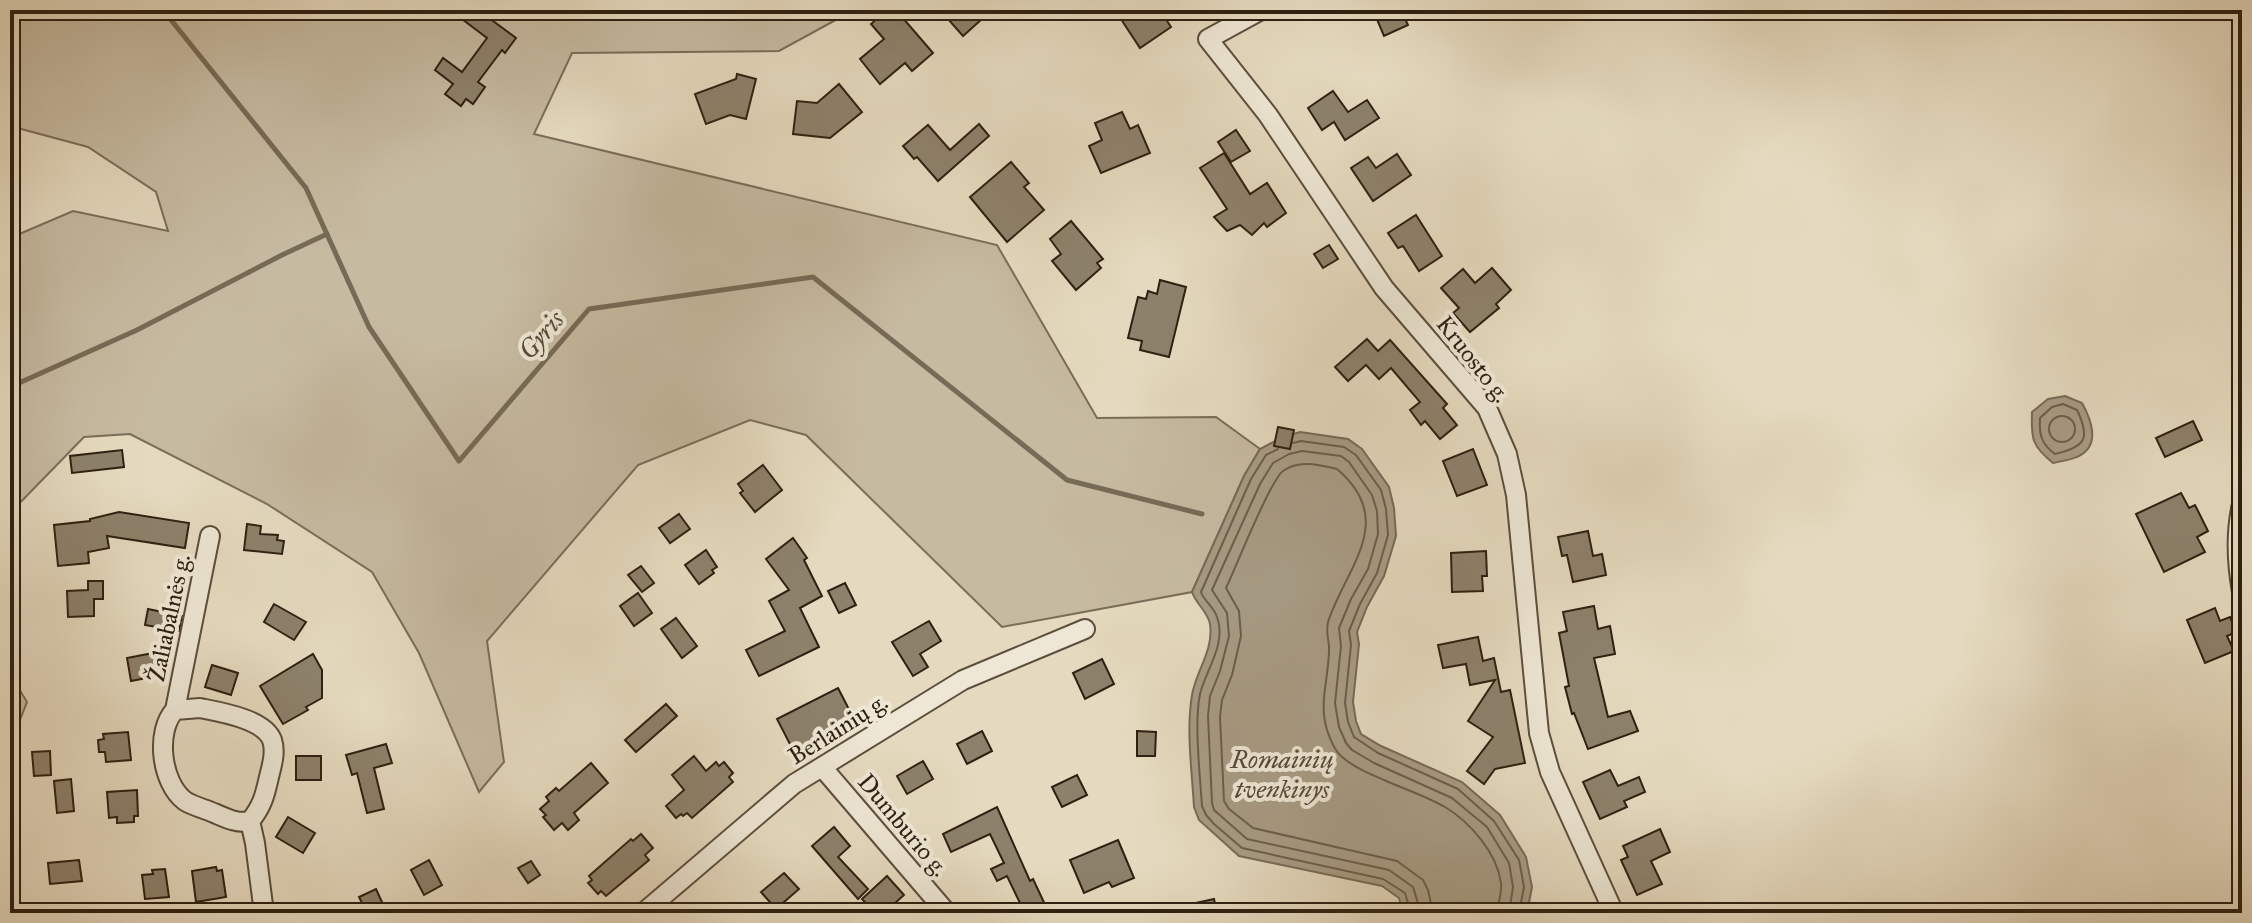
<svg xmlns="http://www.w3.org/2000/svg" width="2252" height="923" viewBox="0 0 2252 923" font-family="'IM FELL Great Primer',serif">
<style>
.green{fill:#c6baa1;stroke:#7a6d59;stroke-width:2}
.water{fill:#a79b84;stroke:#776a56;stroke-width:2}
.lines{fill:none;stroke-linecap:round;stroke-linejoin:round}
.shore{stroke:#6a5e4a;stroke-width:2}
.stream{stroke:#776a56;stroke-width:5}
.building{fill:#8d816b;stroke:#2e2011;stroke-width:2}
.minor-casing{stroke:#5c4e3c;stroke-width:22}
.minor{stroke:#eee7d5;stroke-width:18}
.labels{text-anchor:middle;stroke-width:8;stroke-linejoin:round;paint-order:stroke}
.street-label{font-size:24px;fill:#2e2011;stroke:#eee7d5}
.water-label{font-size:26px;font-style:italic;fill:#584b39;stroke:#eee7d5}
</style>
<rect width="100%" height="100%" fill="#e5dabf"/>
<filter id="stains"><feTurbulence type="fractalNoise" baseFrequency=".0025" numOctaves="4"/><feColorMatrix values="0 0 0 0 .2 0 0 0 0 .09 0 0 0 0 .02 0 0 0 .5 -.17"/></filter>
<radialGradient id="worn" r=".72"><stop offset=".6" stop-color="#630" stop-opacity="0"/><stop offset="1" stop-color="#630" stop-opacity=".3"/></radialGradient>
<g class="green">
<path d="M10,10H854L779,51L572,53L534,134L997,245L1097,418L1216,417L1260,449L1244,476L1192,592L1002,627L806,435L750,420L638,465L487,641L504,762L479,792L419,653L372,572L267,504L130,434L84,437L10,513V238L73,211L168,231L156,192L88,147L10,126Z"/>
<path d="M10,674L27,702L10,745Z"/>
</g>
<g class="water">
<path d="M2065,396L2082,403C2091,419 2101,445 2079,456C2072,460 2061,461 2053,463C2032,446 2031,439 2032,412L2048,399Z"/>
<path d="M1300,432L1348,439L1362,449L1389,487L1394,508L1396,536L1384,576L1367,607L1357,632L1359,644L1353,702L1356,721L1361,734L1381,746L1462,782L1500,815L1526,857L1532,887L1527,913H1403L1399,898L1382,886L1239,856L1199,820L1194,807C1192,771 1186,731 1192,695C1196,671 1214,650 1210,624C1208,612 1196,604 1192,592L1244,476L1260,449L1283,437Z"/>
</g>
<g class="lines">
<g class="shore">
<path d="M2063,404L2077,410C2091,439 2085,447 2055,454C2041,444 2039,434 2040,418L2052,407Z"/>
<circle cx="2062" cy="429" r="13"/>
<path d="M1293,443L1301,441L1344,447L1356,455L1381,490L1386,509L1388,535L1377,573L1360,604L1349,631L1351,645L1345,703L1348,722L1354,737L1378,753L1458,789L1494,821L1519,860L1524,887L1519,913"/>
<path d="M1278,449L1266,455L1251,479L1201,592C1204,601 1214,607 1217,617C1227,643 1206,670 1200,694C1194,721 1200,776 1202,806L1206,815L1214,824L1242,848L1383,879L1405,893L1411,913"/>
<path d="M1421,913L1413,887L1389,870L1247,839L1214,810L1212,803L1208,716L1210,696L1220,671L1229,636L1227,613L1212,590L1260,484L1273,463L1289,454L1302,451L1341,456L1349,462L1372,495L1377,511L1378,534L1368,569L1351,599L1339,628L1341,646L1335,703L1339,727L1346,743L1352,750L1374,763L1452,798L1487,827L1509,863L1513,887L1509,913"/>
<path d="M1433,913L1428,890L1423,880L1397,861L1253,828L1229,809L1224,801L1220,717L1222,700L1232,675L1241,636L1239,611L1226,588C1236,567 1270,481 1283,471C1299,459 1320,465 1337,469C1398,521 1346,567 1328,622C1326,631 1328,637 1329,646C1330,675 1318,701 1327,730C1330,739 1334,750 1341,756C1353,767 1370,774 1384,780C1404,789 1426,796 1445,807C1470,822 1497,853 1501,883C1502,893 1498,903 1497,913"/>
</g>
<g class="stream">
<path d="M163,10L306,188L369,327L459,461L589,309L813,277L1067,480L1202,514"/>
<path d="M10,387L137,330L282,255L327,234"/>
</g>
</g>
<g class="building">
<path d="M450,10H478L516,38L505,53L502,50L478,82L485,87L473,104L466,99L461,106L445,94L453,84L435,70L443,58L462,72L487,38Z"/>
<path d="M887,10H896L933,53L912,71L905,63L880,84L860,59L884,39L871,24Z"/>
<path d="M940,10H992L963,36Z"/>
<path d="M1115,10H1160L1171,27L1140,48Z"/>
<path d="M1373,10H1401L1408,25L1384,36Z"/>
<path d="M737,74L756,79L746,119L730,115L706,124L695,94L736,79Z"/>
<path d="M839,84L862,112L830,138L793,134L797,101L817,103Z"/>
<path d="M1333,91L1348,112L1367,100L1379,118L1345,140L1334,122L1322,130L1308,108Z"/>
<path d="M1122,112L1130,129L1138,125L1150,153L1101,173L1089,146L1102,140L1095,123Z"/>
<path d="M979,124L989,136L938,181L917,157L914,159L903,146L928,125L950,150Z"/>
<path d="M1236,130L1250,151L1231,162L1218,142Z"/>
<path d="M1224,153L1250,194L1267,183L1286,213L1267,227L1264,223L1252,235L1240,225L1227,231L1214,217L1227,209L1200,168Z"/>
<path d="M1397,154L1411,175L1373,201L1351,168L1368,157L1376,168Z"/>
<path d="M1011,162L1029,183L1024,187L1044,210L1007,242L970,197Z"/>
<path d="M1416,215L1442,256L1419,271L1403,246L1398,248L1388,233Z"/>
<path d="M1071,221L1103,259L1097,263L1101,268L1076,290L1052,261L1061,254L1050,239Z"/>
<path d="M1329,245L1338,259L1323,268L1314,254Z"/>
<path d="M1492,268L1511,290L1496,304L1499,308L1470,332L1453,313L1459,308L1441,288L1463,269L1475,283Z"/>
<path d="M1160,280L1186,287L1169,357L1140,350L1142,341L1128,338L1138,297L1146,299L1148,291L1157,294Z"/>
<path d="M1367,339L1378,351L1390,340L1447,404L1443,408L1457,425L1440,439L1425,421L1421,425L1410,410L1420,402L1391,368L1379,379L1366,365L1348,381L1335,367Z"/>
<path d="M2193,421L2202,440L2165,457L2156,438Z"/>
<path d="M1278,427L1294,430L1290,449L1274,446Z"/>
<path d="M1473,449L1487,485L1457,496L1443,461Z"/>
<path d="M122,450L124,467L72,473L70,456Z"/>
<path d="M763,465L782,490L755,512L740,493L743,491L738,484Z"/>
<path d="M2181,493L2189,508L2195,505L2208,531L2197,537L2205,552L2164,572L2136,514Z"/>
<path d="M119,512L189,523L185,548L107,536L109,548L88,552L89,563L58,566L54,525L90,521V519Z"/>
<path d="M679,514L690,529L670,543L659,528Z"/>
<path d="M247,524L261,526L260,534L278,535L277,540L284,541L282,554L244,550Z"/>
<path d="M1588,531L1593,556L1602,554L1606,575L1573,582L1567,555L1562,556L1558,537Z"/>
<path d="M793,538L807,558L804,560L822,596L800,608L819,647L759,676L746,650L785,631L769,601L789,590L766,559Z"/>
<path d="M706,550L717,567L712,570L714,573L699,584L685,565Z"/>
<path d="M1486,551L1487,576H1482L1483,591L1452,592L1451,553Z"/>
<path d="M641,566L654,583L642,592L628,575Z"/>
<path d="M88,581H103V599H94V616L68,617L67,591L88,590Z"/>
<path d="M845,583L856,605L839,613L828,591Z"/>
<path d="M638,593L652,613L634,626L620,606Z"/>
<path d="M274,604L306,622L294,640L264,622Z"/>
<path d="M1594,606L1598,629L1610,626L1615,654L1594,658L1608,717L1630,711L1638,731L1588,749L1574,713L1572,714L1565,687L1569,686L1559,633L1567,631L1563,612Z"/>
<path d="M2215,608L2220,621L2230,617L2236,632L2227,636L2234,651L2205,663L2187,620Z"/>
<path d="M148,609L182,616L179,631L145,625Z"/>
<path d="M676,618L697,646L682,658L661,629Z"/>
<path d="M929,621L941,641L920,654L928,667L913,676L892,642Z"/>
<path d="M1478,637L1483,661L1494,658L1501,692L1510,690L1525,763L1495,769L1484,784L1467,771L1493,737L1468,721L1495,680L1470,685L1466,664L1443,668L1438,645Z"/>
<path d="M153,653L157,676L131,681L127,658Z"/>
<path d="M313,654L322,670V698L306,707L308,710L283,724L260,686Z"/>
<path d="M1102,659L1114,684L1085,699L1073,673Z"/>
<path d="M212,665L238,673L231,695L205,687Z"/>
<path d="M838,688L854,719L793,750L777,719Z"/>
<path d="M666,704L677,716L636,752L625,740Z"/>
<path d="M982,731L992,751L967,764L957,744Z"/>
<path d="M1137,731L1156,732L1155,756H1137Z"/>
<path d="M128,732L131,760L106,762L105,752H99L98,740L104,739L103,734Z"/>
<path d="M386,744L392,763L374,768L384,809L367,813L357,773L352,775L346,755Z"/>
<path d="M50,751L51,775L34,776L32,752Z"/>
<rect x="296" y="756" width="25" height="24"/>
<path d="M694,756L706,771L716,762L719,766L724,762L733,773L729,777L733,782L692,818L687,813L683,816L681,814L676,818L666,806L684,790L672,775Z"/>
<path d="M923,761L933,779L907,794L897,776Z"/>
<path d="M591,763L608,783L574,813L579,820L568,830L562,823L554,830L543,817L546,815L540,809L549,801L546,797L556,788L559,791Z"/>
<path d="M1610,770L1618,786L1639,777L1645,792L1624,801L1627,807L1600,819L1583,782Z"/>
<path d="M1077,775L1087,795L1062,807L1052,787Z"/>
<path d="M71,779L74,811L57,813L54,781Z"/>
<path d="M137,790L138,816H134V822L117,823V817L109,818L107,792Z"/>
<path d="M997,807L1030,881L1033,879L1049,913H999L1020,903L1007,876L997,881L991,869L1004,863L990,834L951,852L943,834Z"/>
<path d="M288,817L315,833L303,853L276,837Z"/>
<path d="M834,827L850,846L838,857L868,889L858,899L812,846Z"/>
<path d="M1660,829L1670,852L1651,861L1662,884L1637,895L1621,860L1628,857L1623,846Z"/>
<path d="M641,834L653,848L645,855L649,860L606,896L601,891L598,894L588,883L592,880L589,876L631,839L633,841Z"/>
<path d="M1118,840L1134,878L1112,887L1109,882L1084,893L1070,860Z"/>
<path d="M79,860L82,881L50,884L48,863Z"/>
<path d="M429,860L442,885L424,895L411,870Z"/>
<path d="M531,861L540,875L528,883L518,868Z"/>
<path d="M216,867L217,871L222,870L226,897L196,902L192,871Z"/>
<path d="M165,869L169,897L145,899L142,875L153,874L152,870Z"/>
<path d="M784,873L799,889L776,909L761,892Z"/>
<path d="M887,876L904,895L884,913H875L862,899Z"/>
<path d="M376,889L387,913H367L359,897Z"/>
<path d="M1214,899L1217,913H1177V907Z"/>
</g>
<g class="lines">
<defs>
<g id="minor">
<path d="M1261,10L1208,39L1268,115L1384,288L1487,408L1507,454L1516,495L1539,733L1550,772L1614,913"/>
<path d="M2242,504C2236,531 2237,564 2242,592"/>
<path d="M200,708C220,712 264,719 272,740C276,752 272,765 269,777C265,795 262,807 250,821C237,824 226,818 214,813C205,809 193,806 185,801C161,783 155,731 175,710Z"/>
<path d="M175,710L210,536"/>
<path d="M822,767L947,913"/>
<path d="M250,821L255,843L264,913"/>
<path d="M643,913L794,784L963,680L1085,629"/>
</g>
</defs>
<use href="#minor" class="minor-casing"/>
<use href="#minor" class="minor"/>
</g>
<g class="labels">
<g class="street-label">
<text transform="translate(1473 359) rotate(52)" y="8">Kruosto g.</text>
<text transform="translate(169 618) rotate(-78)" y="8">Žaliabalnės g.</text>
<text transform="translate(838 729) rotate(-32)" y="8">Berlainių g.</text>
<text transform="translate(903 825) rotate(50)" y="8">Dumburio g.</text>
</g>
<g class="water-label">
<text transform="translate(541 335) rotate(-49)" y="9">Gyris</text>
<text x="1282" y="768">Romainių<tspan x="1282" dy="30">tvenkinys</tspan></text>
</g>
</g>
<rect width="2252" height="923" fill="none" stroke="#e5dabf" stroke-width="40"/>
<rect x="12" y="12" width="2228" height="899" fill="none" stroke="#2e2011" stroke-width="4"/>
<rect x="20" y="20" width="2212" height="883" fill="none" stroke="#2e2011" stroke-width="2"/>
<rect width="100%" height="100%" filter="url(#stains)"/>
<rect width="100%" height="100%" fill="url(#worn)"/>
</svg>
